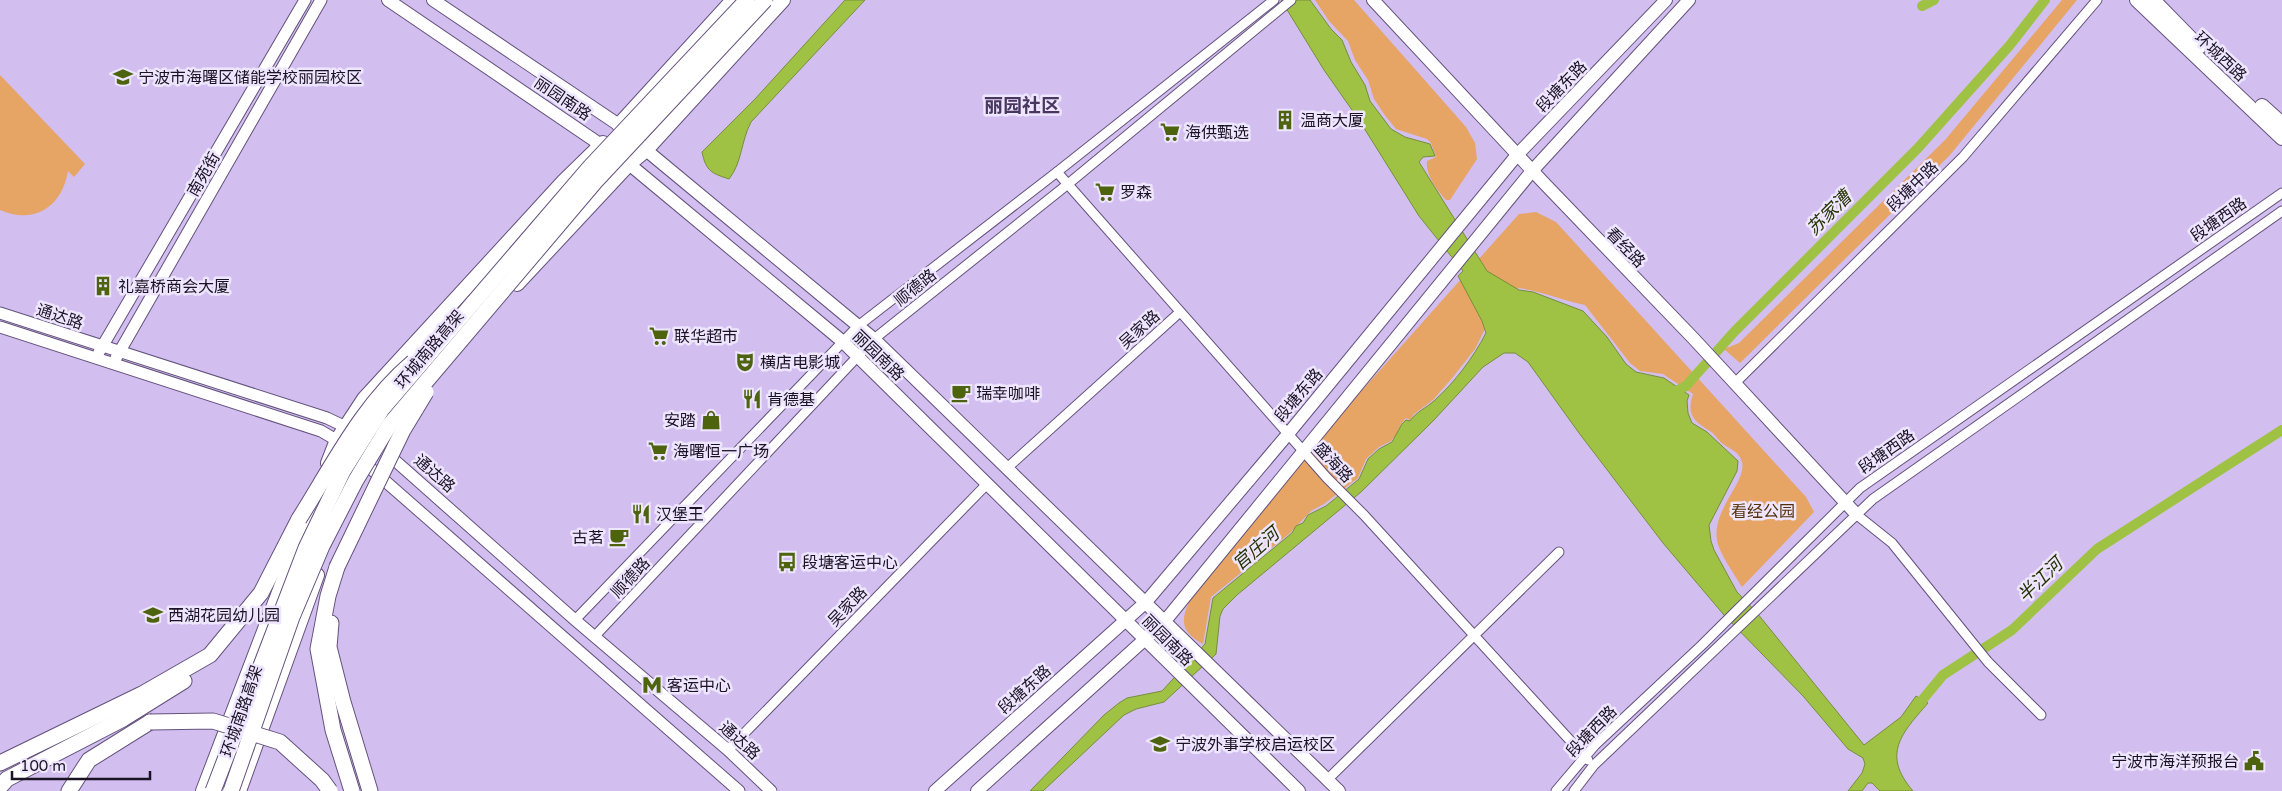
<svg xmlns="http://www.w3.org/2000/svg" width="2282" height="791" viewBox="0 0 2282 791" font-family="'Varela Round','Noto Sans SC',sans-serif">
<style>
.green{fill:#e6a465}
.water{fill:#9fc245;stroke:#778e3b}
.lines{fill:none;stroke-linecap:round;stroke-linejoin:round}
.canal{stroke:#9fc245;stroke-width:10}
.minor-casing{stroke:#64527d;stroke-width:11}
.tertiary-casing{stroke:#64527d;stroke-width:13}
.secondary-casing{stroke:#64527d;stroke-width:14}
.primary-casing{stroke:#64527d;stroke-width:16}
.trunk-casing{stroke:#64527d;stroke-width:17}
.minor{stroke:#fff;stroke-width:9}
.tertiary{stroke:#fff;stroke-width:11}
.secondary{stroke:#fff;stroke-width:12}
.primary{stroke:#fff;stroke-width:14}
.trunk{stroke:#fff;stroke-width:15}
.trunk-bridge-casing{stroke:#64527d;stroke-width:17;stroke-linecap:butt}
.trunk-bridge{stroke:#fff;stroke-width:15}
.labels{text-anchor:middle;stroke-width:5;stroke-linejoin:round;paint-order:stroke}
.street-label{font-size:16px;fill:#1a1324;stroke:#eee5fe}
.poi-label{font-size:16px;fill:#1a1324;stroke:#eee5fe;text-anchor:start}
.park-label{font-size:16px;fill:#553006;stroke:#eee5fe}
.water-label{font-size:18px;font-style:italic;fill:#253200;stroke:#eee5fe}
.quarter-label{font-size:19px;font-weight:bold;fill:#48365f;stroke:#eee5fe}
</style>
<rect width="100%" height="100%" fill="#d2bfef"/>
<g class="green">
<path d="M1315,0H1354L1466,127L1475,143L1477,159L1450,200H1446C1437,190 1425,174 1427,161L1436,157L1431,143L1427,139L1396,129L1384,114L1374,99L1368,80L1355,60L1348,41L1329,21Z"/>
<path d="M2062,0H2077L1950,155L1740,363L1724,349L1739,343L1945,140Z"/>
<path d="M0,75L85,164L74,177L68,171C62,207 34,225 0,210Z"/>
<path d="M1536,212L1556,222L1806,497L1814,512L1742,587C1735,575 1719,553 1717,540C1712,509 1747,482 1742,462C1739,451 1731,450 1723,444C1718,440 1715,434 1710,431C1694,421 1686,415 1693,394L1663,374L1640,371L1630,363L1585,305C1562,300 1541,291 1518,288L1485,329L1475,349L1453,377L1433,400L1414,414L1410,420L1406,418L1401,424L1396,435L1391,441L1379,447L1366,459L1358,478L1324,504L1311,511L1290,533L1211,597L1203,644C1181,632 1180,621 1190,600L1316,442L1519,214Z"/>
</g>
<g class="water">
<path d="M845,0H865L751,122C741,141 742,163 729,179C711,173 706,171 702,152L755,99Z"/>
<path d="M1281,0H1310L1331,29L1342,40L1351,62L1365,85L1370,101L1391,129L1405,137L1430,144L1435,156L1423,157L1419,162L1487,271L1519,290L1533,292L1583,311L1607,337L1626,364L1636,372L1664,378L1689,395L1687,401L1688,413L1692,423L1707,432L1738,461L1737,471L1709,525L1711,541L1714,550L1737,592L1757,613L1864,745L1901,717L1916,696L1928,703C1902,733 1881,754 1913,791H1880L1872,783H1868L1862,791H1848L1862,773L1865,764L1863,758L1848,749L1803,696L1724,615L1663,543L1579,433L1528,362L1515,353H1504L1483,367L1433,421L1361,492L1237,595L1223,609L1220,616L1216,654L1164,702L1136,709L1124,715L1043,791H1030L1104,715L1119,703L1127,698L1162,691L1205,644L1213,598L1292,533L1296,526L1303,523L1308,515L1326,506L1359,479L1368,459L1379,449L1392,442L1402,424L1406,420L1410,421C1416,412 1426,408 1434,401C1455,382 1473,358 1486,333L1482,321L1458,276L1463,271L1419,216L1359,120L1324,70Z"/>
</g>
<g class="lines">
<g class="canal">
<path d="M1922,6L1934,0"/>
<path d="M1669,395L1686,386L1734,332L1918,148L2010,45L2045,0"/>
<path d="M1914,710L1943,675L2012,630L2097,549L2282,430"/>
</g>
<defs>
<g id="minor">
<path d="M1057,172L1327,478L1364,515L1588,760"/>
<path d="M1735,383L1963,157L2097,0"/>
<path d="M1007,468L1180,312"/>
<path d="M1857,515L1892,543L1988,662L2041,715"/>
<path d="M575,620L858,326L1057,172L1274,0"/>
<path d="M594,637L874,339L1068,184L1291,0"/>
<path d="M728,750L987,484"/>
<path d="M1327,780L1559,552"/>
<path d="M1556,791L1595,745L1702,645L1860,488L2282,193"/>
<path d="M1574,791L1594,765L1873,499L2282,211"/>
</g>
<g id="tertiary">
<path d="M0,313L327,418L352,430"/>
<path d="M0,327L321,431L343,444"/>
<path d="M99,352L305,0"/>
<path d="M116,358L321,0"/>
<path d="M372,442L382,449L575,620L728,750L771,791"/>
<path d="M361,460L739,791"/>
</g>
<g id="secondary">
<path d="M388,0L629,164L842,341L1299,791"/>
<path d="M433,0L619,125L646,150L874,339L1339,791"/>
<path d="M1373,0L1542,181L1693,338L1857,515"/>
<path d="M935,791L1146,602L1288,434L1517,155L1666,0"/>
<path d="M977,791L1165,621L1532,171L1689,0"/>
</g>
<g id="primary">
<path d="M2137,0L2282,138"/>
<path d="M2153,0L2199,47"/>
<path d="M2262,106L2282,124"/>
<path d="M619,125L733,0"/>
<path d="M517,284L629,164L646,150L783,0"/>
<path d="M328,463L337,440L364,399L564,181L603,143"/>
<path d="M203,791L312,506"/>
<path d="M239,791L317,575"/>
</g>
<g id="trunk">
<path d="M337,567L328,596L318,649L333,730L352,791"/>
<path d="M331,623L329,647L343,702L370,791"/>
<path d="M0,763L142,694L210,655L261,593L299,519"/>
<path d="M0,787L7,779L123,719L184,681"/>
<path d="M69,791L89,760L150,722"/>
</g>
</defs>
<use href="#minor" class="minor-casing"/>
<use href="#tertiary" class="tertiary-casing"/>
<use href="#secondary" class="secondary-casing"/>
<use href="#primary" class="primary-casing"/>
<use href="#trunk" class="trunk-casing"/>
<use href="#minor" class="minor"/>
<use href="#tertiary" class="tertiary"/>
<use href="#secondary" class="secondary"/>
<use href="#primary" class="primary"/>
<use href="#trunk" class="trunk"/>
<defs>
<g id="trunk-bridge">
<path d="M299,519C333,465 363,404 413,362"/>
<path d="M337,567L403,430L426,392"/>
<path d="M150,722L213,721L280,742L322,780L330,791"/>
<path d="M213,791L306,548L343,471L382,409L590,167L747,0"/>
<path d="M231,791L292,617L322,546L356,480L390,424L595,182L765,0"/>
</g>
</defs>
<use href="#trunk-bridge" class="trunk-bridge-casing"/>
<use href="#trunk-bridge" class="trunk-bridge"/>
</g>
<defs>
<symbol id="school-bare" viewBox="-9 -9 18 18"><path d="M0-5L7-2L0 1L-7-2ZM-4 1L0 2.5L4 1V4Q0 6-4 4Z" fill="#4e630e" stroke="#eee5fe" stroke-width="2.5" paint-order="stroke"/></symbol>
<symbol id="building-bare" viewBox="-9 -9 18 18"><path d="M-4-6H4V6H1V3H-1V6H-4ZM-2.5-4.3h1.7v1.8h-1.7ZM.8-4.3h1.7v1.8H.8ZM-2.5-1h1.7V.8h-1.7ZM.8-1h1.7V.8H.8Z" fill="#4e630e" stroke="#eee5fe" stroke-width="2.5" paint-order="stroke"/></symbol>
<symbol id="supermarket-bare" viewBox="-9 -9 18 18"><path d="M-6-5.5h2.5l.6 2H6L4.5 2H-2.5L-4.4-4H-6ZM-1.5 3.2a1.3 1.3 0 1 0 .1 0ZM3 3.2a1.3 1.3 0 1 0 .1 0Z" fill="#4e630e" stroke="#eee5fe" stroke-width="2.5" paint-order="stroke"/></symbol>
<symbol id="theatre-bare" viewBox="-9 -9 18 18"><path d="M-5-5.5Q0-4 5-5.5V0Q5 5 0 6Q-5 5-5 0ZM-3.3-2.5H-1v1.5H-3.3ZM1-2.5H3.3v1.5H1ZM-2.8 1Q0 5.5 2.8 1Z" fill="#4e630e" stroke="#eee5fe" stroke-width="2.5" paint-order="stroke"/></symbol>
<symbol id="cafe-bare" viewBox="-9 -9 18 18"><path d="M-5.5-4.5H6V0H3Q3 3.5 0 3.5H-2.5Q-5.5 3.5-5.5 0ZM3-3.2v2h1.7v-2ZM-6 4.5H4V6H-6Z" fill="#4e630e" stroke="#eee5fe" stroke-width="2.5" paint-order="stroke"/></symbol>
<symbol id="restaurant-bare" viewBox="-9 -9 18 18"><path d="M-5-6h1v4h1v-4h1v4h1v-4h1v5L-1.5 .5V6h-2V.5L-5-1ZM5-6V6H3V1.5H1.5Q1.5-4 5-6Z" fill="#4e630e" stroke="#eee5fe" stroke-width="2.5" paint-order="stroke"/></symbol>
<symbol id="shop-bare" viewBox="-9 -9 18 18"><path d="M-5-2.5h2.3a2.7 3.5 0 0 1 5.4 0H5L5.5 6h-11ZM-1.5-2.5h3a1.5 2.3 0 0 0-3 0Z" fill="#4e630e" stroke="#eee5fe" stroke-width="2.5" paint-order="stroke"/></symbol>
<symbol id="bus-bare" viewBox="-9 -9 18 18"><path d="M-5-6H5V4H4V6H2V4H-2V6H-4V4H-5ZM-3.5-4V0h7V-4ZM-3.5 1.2v1.5H-2V1.2ZM2 1.2v1.5H3.5V1.2Z" fill="#4e630e" stroke="#eee5fe" stroke-width="2.5" paint-order="stroke"/></symbol>
<symbol id="metro-bare" viewBox="-9 -9 18 18"><path d="M-5.5 5V-5H-3L0 0L3-5H5.5V5H3V-.5L0 4L-3-.5V5Z" fill="#4e630e" stroke="#eee5fe" stroke-width="2.5" paint-order="stroke"/></symbol>
<symbol id="civic-bare" viewBox="-9 -9 18 18"><path d="M-.6-6.5H3V-4.5H.6V-3L4-1V1h2V6H-6V1h2V-1L-.6-3ZM-1.2 2.5V6h2.4V2.5Z" fill="#4e630e" stroke="#eee5fe" stroke-width="2.5" paint-order="stroke"/></symbol>
</defs>
<g fill-rule="evenodd">
<use href="#school-bare" x="109" y="63" width="28" height="28"/>
<use href="#building-bare" x="1271" y="106" width="28" height="28"/>
<use href="#supermarket-bare" x="1156" y="118" width="28" height="28"/>
<use href="#supermarket-bare" x="1091" y="178" width="28" height="28"/>
<use href="#building-bare" x="89" y="272" width="28" height="28"/>
<use href="#supermarket-bare" x="645" y="322" width="28" height="28"/>
<use href="#theatre-bare" x="731" y="348" width="28" height="28"/>
<use href="#cafe-bare" x="947" y="379" width="28" height="28"/>
<use href="#restaurant-bare" x="738" y="385" width="28" height="28"/>
<use href="#shop-bare" x="697" y="406" width="28" height="28"/>
<use href="#supermarket-bare" x="644" y="437" width="28" height="28"/>
<use href="#restaurant-bare" x="627" y="500" width="28" height="28"/>
<use href="#cafe-bare" x="605" y="523" width="28" height="28"/>
<use href="#bus-bare" x="773" y="548" width="28" height="28"/>
<use href="#school-bare" x="139" y="601" width="28" height="28"/>
<use href="#metro-bare" x="638" y="671" width="28" height="28"/>
<use href="#school-bare" x="1146" y="730" width="28" height="28"/>
<use href="#civic-bare" x="2240" y="747" width="28" height="28"/>
</g>
<g class="labels">
<g class="street-label">
<text transform="translate(2221 56) rotate(43)" y="6">环城西路</text>
<text transform="translate(1561 86) rotate(-46)" y="6">段塘东路</text>
<text transform="translate(563 98) rotate(34)" y="6">丽园南路</text>
<text transform="translate(203 174) rotate(-60)" y="6">南苑街</text>
<text transform="translate(1912 186) rotate(-44)" y="6">段塘中路</text>
<text transform="translate(2218 219) rotate(-35)" y="6">段塘西路</text>
<text transform="translate(1626 247) rotate(46)" y="6">看经路</text>
<text transform="translate(915 287) rotate(-39)" y="6">顺德路</text>
<text transform="translate(60 316) rotate(18)" y="6">通达路</text>
<text transform="translate(1139 329) rotate(-42)" y="6">吴家路</text>
<text transform="translate(429 349) rotate(-50)" y="6">环城南路高架</text>
<text transform="translate(879 355) rotate(44)" y="6">丽园南路</text>
<text transform="translate(1298 395) rotate(-50)" y="6">段塘东路</text>
<text transform="translate(1886 451) rotate(-35)" y="6">段塘西路</text>
<text transform="translate(1334 462) rotate(47)" y="6">盛海路</text>
<text transform="translate(435 473) rotate(41)" y="6">通达路</text>
<text transform="translate(630 577) rotate(-47)" y="6">顺德路</text>
<text transform="translate(847 606) rotate(-46)" y="6">吴家路</text>
<text transform="translate(1168 640) rotate(45)" y="6">丽园南路</text>
<text transform="translate(1024 689) rotate(-42)" y="6">段塘东路</text>
<text transform="translate(241 711) rotate(-71)" y="6">环城南路高架</text>
<text transform="translate(1591 731) rotate(-46)" y="6">段塘西路</text>
<text transform="translate(740 740) rotate(42)" y="6">通达路</text>
</g>
<g class="poi-label">
<text x="138" y="83">宁波市海曙区储能学校丽园校区</text>
<text x="1300" y="126">温商大厦</text>
<text x="1185" y="138">海供甄选</text>
<text x="1120" y="198">罗森</text>
<text x="118" y="292">礼嘉桥商会大厦</text>
<text x="674" y="342">联华超市</text>
<text x="760" y="368">横店电影城</text>
<text x="976" y="399">瑞幸咖啡</text>
<text x="767" y="405">肯德基</text>
<text x="696" y="426" text-anchor="end">安踏</text>
<text x="673" y="457">海曙恒一广场</text>
<text x="656" y="520">汉堡王</text>
<text x="604" y="543" text-anchor="end">古茗</text>
<text x="802" y="568">段塘客运中心</text>
<text x="168" y="621">西湖花园幼儿园</text>
<text x="667" y="691">客运中心</text>
<text x="1175" y="750">宁波外事学校启运校区</text>
<text x="2239" y="767" text-anchor="end">宁波市海洋预报台</text>
</g>
<g class="park-label">
<text x="1763" y="517">看经公园</text>
</g>
<g class="water-label">
<text transform="translate(1829 213) rotate(-45)" y="6">苏家漕</text>
<text transform="translate(1256 549) rotate(-41)" y="6">官庄河</text>
<text transform="translate(2040 580) rotate(-44)" y="6">半江河</text>
</g>
<g class="quarter-label">
<text x="1022" y="112">丽园社区</text>
</g>
</g>
<path d="M12 771v8h138v-8" fill="none" stroke="#1a1324" stroke-width="2.5"/>
<text x="20" y="771" font-size="15" fill="#1a1324" stroke="#eee5fe" stroke-width="4" paint-order="stroke">100 m</text>
</svg>
